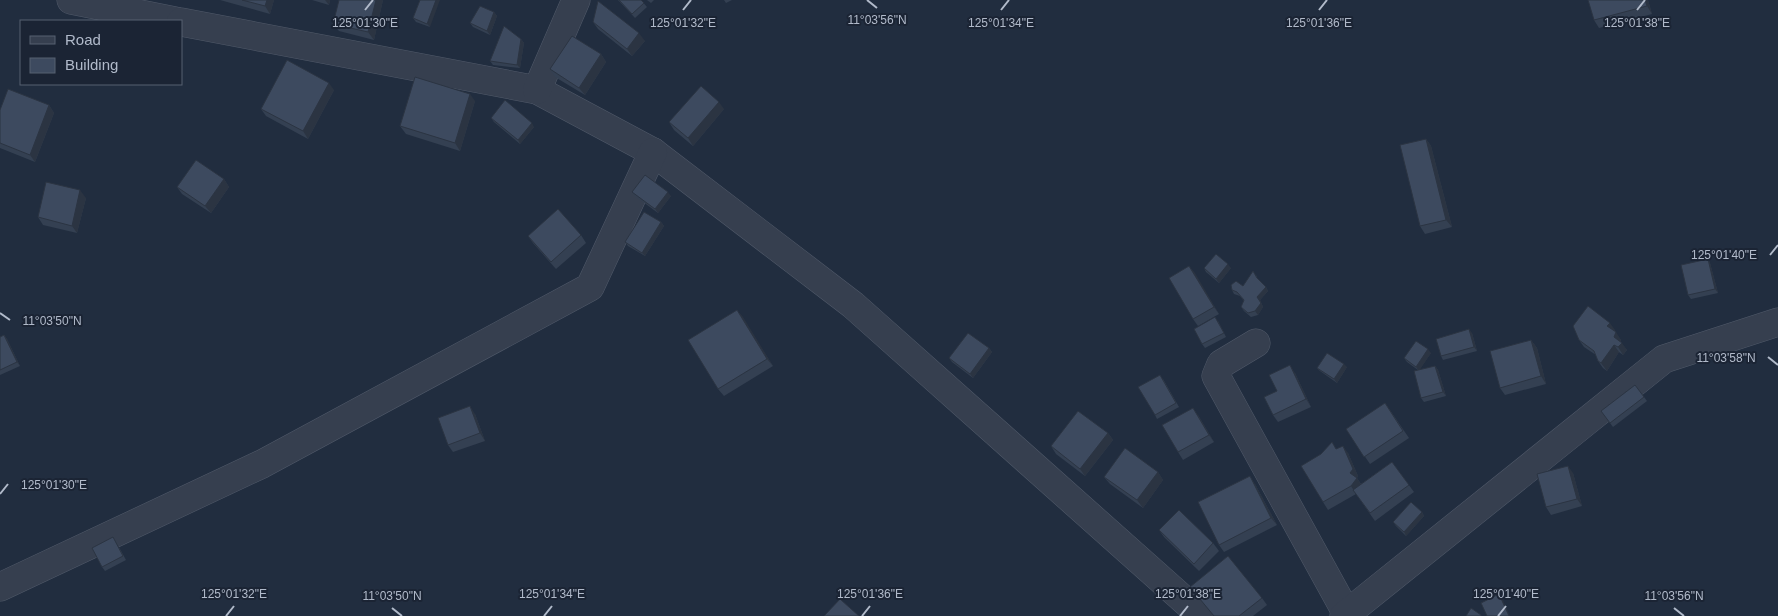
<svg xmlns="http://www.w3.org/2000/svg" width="1778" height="616" viewBox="0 0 1778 616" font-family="Helvetica,sans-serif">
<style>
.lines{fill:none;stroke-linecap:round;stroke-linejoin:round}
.minor-casing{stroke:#515a6a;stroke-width:29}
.minor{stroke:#363f4f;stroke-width:28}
.wall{fill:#344052}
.shaded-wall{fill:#2b3442}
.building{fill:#3d4a5f;stroke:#2b3442}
.ticks{fill:none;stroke:#b1baca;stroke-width:2}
.ticks-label{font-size:12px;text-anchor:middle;fill:#b1baca;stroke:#1b2434;stroke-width:4;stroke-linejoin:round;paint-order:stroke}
</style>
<rect width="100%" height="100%" fill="#212d3f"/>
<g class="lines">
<defs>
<g id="minor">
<path d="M71,0L175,21"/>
<path d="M181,22L537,90L653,152L853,305L1202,616"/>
<path d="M537,90L576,0"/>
<path d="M1256,343L1221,364L1216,376L1347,614"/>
<path d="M0,587L262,464L590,287L653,152"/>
<path d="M1344,616L1664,359L1778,322"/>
</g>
</defs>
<use href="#minor" class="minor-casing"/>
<use href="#minor" class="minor"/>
</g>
<g class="wall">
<path d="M220,0H274L270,14Z"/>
<path d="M312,0H330L329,5Z"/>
<path d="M383,0L374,40L339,31L333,24Z"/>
<path d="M420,0L430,27L416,22L413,18Z"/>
<path d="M618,0H641L647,7L635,18Z"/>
<path d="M647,0H654L651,3Z"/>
<path d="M724,0H732L726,3Z"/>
<path d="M1648,0L1652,14L1599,28L1594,20Z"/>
<path d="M494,12L497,16L490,35L473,27L470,23Z"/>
<path d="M593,22L645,41L632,56L598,29Z"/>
<path d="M521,39L524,43L520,68L493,65L490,61Z"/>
<path d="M601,54L606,62L585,95L555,77L550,69Z"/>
<path d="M334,90L308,139L266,116L261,109Z"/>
<path d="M475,101L460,151L406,134L400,126Z"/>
<path d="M49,105L54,113L35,162L0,148V110Z"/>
<path d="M724,109L693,146L674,130L669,122Z"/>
<path d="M491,118L534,127L520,144L494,122Z"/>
<path d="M1426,139L1431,146L1452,227L1425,234L1420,226Z"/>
<path d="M224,179L229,187L211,213L182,194L177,187Z"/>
<path d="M632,192L671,196L658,213L635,196Z"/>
<path d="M86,198L77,233L43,225L38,217Z"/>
<path d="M661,222L664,226L645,256L628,246L625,242Z"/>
<path d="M581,235L586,243L556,269L533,243L528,236Z"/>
<path d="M1708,259L1710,263L1718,293L1691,299L1688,295Z"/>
<path d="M1189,266L1219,314L1198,326L1193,319Z"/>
<path d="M1204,268H1231L1219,283L1206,272Z"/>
<path d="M1256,275L1258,280L1266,287L1268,291L1260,300L1263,307L1258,315L1251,317L1244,311L1241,307L1244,301L1240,296L1234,294L1232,290L1243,286Z"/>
<path d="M737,310L773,366L724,396L718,389Z"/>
<path d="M1218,321L1226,337L1205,348L1202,344Z"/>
<path d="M1615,330L1614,331L1621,340L1620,342L1627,350L1623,355L1619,352L1607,371L1603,368L1598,361L1596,355L1584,347L1579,340Z"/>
<path d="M1472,333L1477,351L1443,360L1441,356Z"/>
<path d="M4,335L7,339L20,366L0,375V337Z"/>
<path d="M1531,340L1537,348L1546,384L1505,395L1500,388Z"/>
<path d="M989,348L992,352L973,378L952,362L949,358Z"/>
<path d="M1431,353L1419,370L1435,366L1438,370L1446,396L1424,402L1421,398L1418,370L1407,362L1404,358Z"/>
<path d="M1347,367L1337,383L1320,371L1317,368Z"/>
<path d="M1295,373L1311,407L1278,422L1273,415L1277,391Z"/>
<path d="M1163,379L1179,407L1157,419L1155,415Z"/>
<path d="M1635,385L1647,401L1613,427L1601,411Z"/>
<path d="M1385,403L1409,438L1370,464L1346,429Z"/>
<path d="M475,414L485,441L453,452L448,445Z"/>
<path d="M1198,415L1214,442L1183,460L1178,452Z"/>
<path d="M1108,433L1113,440L1085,476L1056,454L1051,446Z"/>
<path d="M1337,449L1348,453L1358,476L1357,478L1361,484L1392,462L1414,492L1375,521L1356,494L1328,510L1323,502Z"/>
<path d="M1158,472L1163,480L1143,508L1110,484L1104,477Z"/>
<path d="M1573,473L1582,506L1551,515L1546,507Z"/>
<path d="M1255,484L1277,525L1224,552L1219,545Z"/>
<path d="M1422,512L1424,516L1406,536L1396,526L1393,522Z"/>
<path d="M1159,530L1213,543L1219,551L1199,571L1164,537Z"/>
<path d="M115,540L126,560L105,571L102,567Z"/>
<path d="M1190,587L1262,598L1267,605L1253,616H1213Z"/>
</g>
<g class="shaded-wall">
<path d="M267,0H274L270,14L265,6Z"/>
<path d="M325,0H330L329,5Z"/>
<path d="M376,0H383L374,40L368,32Z"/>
<path d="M436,0H440L430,27L427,24Z"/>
<path d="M1645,0H1648L1652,14L1647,6Z"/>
<path d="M494,12L497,16L490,35L487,31Z"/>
<path d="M639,33L645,41L632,56L627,49Z"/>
<path d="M521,39L524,43L520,68L517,65Z"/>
<path d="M601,54L606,62L585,95L579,88Z"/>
<path d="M329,83L334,90L308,139L303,131Z"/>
<path d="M470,94L475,101L460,151L455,143Z"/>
<path d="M719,102L724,109L693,146L688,138Z"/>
<path d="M49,105L54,113L35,162L30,155Z"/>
<path d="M532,123L534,127L520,144L518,140Z"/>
<path d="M1426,139L1431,146L1452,227L1446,220Z"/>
<path d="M224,179L229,187L211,213L205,206Z"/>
<path d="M80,190L86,198L77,233L72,226Z"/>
<path d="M668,192L671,196L658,213L655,209Z"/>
<path d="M661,222L664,226L645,256L642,253Z"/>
<path d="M1708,259L1710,263L1718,293L1715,289Z"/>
<path d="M1228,264L1231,268L1219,283L1216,279Z"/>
<path d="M1189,266L1195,273L1219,314L1214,307Z"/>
<path d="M1266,287L1268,291L1260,300L1263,307L1258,315L1255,311L1257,297Z"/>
<path d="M737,310L743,317L773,366L767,359Z"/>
<path d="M1610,323L1615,330L1612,333L1607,326Z"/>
<path d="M1469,329L1472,333L1477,351L1474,347Z"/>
<path d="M1616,332L1621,340L1620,345L1614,337Z"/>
<path d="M4,335L7,339L20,366L17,362Z"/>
<path d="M1531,340L1537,348L1546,384L1541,376Z"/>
<path d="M1622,343L1627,350L1623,355L1618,347Z"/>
<path d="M1614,345L1619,352L1607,371L1601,363Z"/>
<path d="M989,348L992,352L973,378L970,374Z"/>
<path d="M1428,349L1431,353L1419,371L1416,367Z"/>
<path d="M1344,364L1347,367L1337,383L1334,379Z"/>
<path d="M1290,365L1295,373L1311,407L1306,399Z"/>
<path d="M1435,366L1438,370L1446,396L1443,392Z"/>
<path d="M470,406L475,414L485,441L480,433Z"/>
<path d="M1193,408L1198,415L1214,442L1209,435Z"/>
<path d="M1108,433L1113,440L1085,476L1080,469Z"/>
<path d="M1343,446L1348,453L1358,476L1355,481L1350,473Z"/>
<path d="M1568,466L1573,473L1582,506L1577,499Z"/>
<path d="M1158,472L1163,480L1143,508L1137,500Z"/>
<path d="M1250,476L1255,484L1277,525L1271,518Z"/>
<path d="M1357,478L1362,486L1356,494L1351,486Z"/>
<path d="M1422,512L1424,516L1406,536L1404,532Z"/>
<path d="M1499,594L1502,598L1510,616H1509Z"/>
</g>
<g class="building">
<path d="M242,0H267L265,6Z"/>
<path d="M339,0H376L368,32L333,24Z"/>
<path d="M420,0H436L427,24L413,18Z"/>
<path d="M619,0H641L644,3L632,14Z"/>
<path d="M1588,0H1645L1647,6L1594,20Z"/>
<path d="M598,1L639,33L627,49L593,22Z"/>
<path d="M480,6L494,12L487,31L470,23Z"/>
<path d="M504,26L521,39L517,65L490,61Z"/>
<path d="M572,36L601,54L579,88L550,69Z"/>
<path d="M287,60L329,83L303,131L261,109Z"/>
<path d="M415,77L470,94L455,143L400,126Z"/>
<path d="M701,86L719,102L688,138L669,122Z"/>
<path d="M8,89L49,105L30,155L0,143V110Z"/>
<path d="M505,100L532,123L518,140L491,118Z"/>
<path d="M1426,139L1446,220L1420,226L1400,145Z"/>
<path d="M196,160L224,179L205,206L177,187Z"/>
<path d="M645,175L668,192L655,209L632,192Z"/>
<path d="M46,182L80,190L72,226L38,217Z"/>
<path d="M558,209L581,235L551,262L528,236Z"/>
<path d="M644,212L661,222L642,253L625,242Z"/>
<path d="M1216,254L1228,264L1216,279L1204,268Z"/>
<path d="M1708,259L1715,289L1688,295L1681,265Z"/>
<path d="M1189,266L1214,307L1193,319L1169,278Z"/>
<path d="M1253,271L1257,278L1266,287L1257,297L1261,303L1255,311L1248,313L1241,307L1244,300L1237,292L1232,290L1231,285L1236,281L1243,286Z"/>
<path d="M1588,306L1610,323L1607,326L1616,332L1614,337L1622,343L1618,347L1614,345L1601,363L1598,361L1594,351L1579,340L1573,326Z"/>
<path d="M737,310L767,359L718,389L688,340Z"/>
<path d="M1215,317L1224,333L1202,344L1194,329Z"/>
<path d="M1469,329L1474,347L1441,356L1436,339Z"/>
<path d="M968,333L989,348L970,374L949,358Z"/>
<path d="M4,335L17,362L0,370V337Z"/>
<path d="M1531,340L1541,376L1500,388L1490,351Z"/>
<path d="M1416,341L1428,349L1416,367L1404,358Z"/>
<path d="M1327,353L1344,364L1334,379L1317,368Z"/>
<path d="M1290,365L1306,399L1273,415L1264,397L1277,391L1269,375Z"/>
<path d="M1435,366L1443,392L1421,398L1414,371Z"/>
<path d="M1160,375L1176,403L1155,415L1138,387Z"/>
<path d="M1635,385L1644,397L1610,423L1601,411Z"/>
<path d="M1385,403L1403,431L1364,457L1346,429Z"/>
<path d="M470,406L480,433L448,445L438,418Z"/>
<path d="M1193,408L1209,435L1178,452L1162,425Z"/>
<path d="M1078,411L1108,433L1080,469L1051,446Z"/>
<path d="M1332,442L1336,449L1343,446L1353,469L1350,473L1357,478L1351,486L1323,502L1301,466L1321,454Z"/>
<path d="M1125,448L1158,472L1137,500L1104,477Z"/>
<path d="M1392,462L1409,485L1370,513L1353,490Z"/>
<path d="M1568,466L1577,499L1546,507L1537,474Z"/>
<path d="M1250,476L1271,518L1219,545L1198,502Z"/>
<path d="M1411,502L1422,512L1404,532L1393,522Z"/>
<path d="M1179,510L1213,543L1194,564L1159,530Z"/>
<path d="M113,537L123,556L102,567L92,548Z"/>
<path d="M1228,556L1262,598L1239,616H1214L1190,587Z"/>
<path d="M1499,594L1509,616H1487L1481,603Z"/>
<path d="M840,599L859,616H824Z"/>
<path d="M1471,608L1481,615V616H1466Z"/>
</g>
<path class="ticks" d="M867,0L877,8M365,10L373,0M683,10L691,0M1001,10L1009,0M1319,10L1327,0M1637,10L1645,0M1770,255L1778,245M0,313L10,320M1768,357L1778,365M0,494L8,484M392,608L402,616M1674,608L1684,616M226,616L234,606M544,616L552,606M862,616L870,606M1180,616L1188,606M1498,616L1506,606"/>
<g class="ticks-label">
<text x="877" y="24">11°03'56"N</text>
<text x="365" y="27">125°01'30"E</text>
<text x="683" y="27">125°01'32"E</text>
<text x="1001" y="27">125°01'34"E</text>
<text x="1319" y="27">125°01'36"E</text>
<text x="1637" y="27">125°01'38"E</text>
<text x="1724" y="259">125°01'40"E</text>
<text x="52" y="325">11°03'50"N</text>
<text x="1726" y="362">11°03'58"N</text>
<text x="54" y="489">125°01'30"E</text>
<text x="234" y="598">125°01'32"E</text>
<text x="552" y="598">125°01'34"E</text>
<text x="870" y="598">125°01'36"E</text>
<text x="1188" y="598">125°01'38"E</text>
<text x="1506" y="598">125°01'40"E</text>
<text x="392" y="600">11°03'50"N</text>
<text x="1674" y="600">11°03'56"N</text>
</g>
<rect x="20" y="20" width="162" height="65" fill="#1b2434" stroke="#576070"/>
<rect x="30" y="36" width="25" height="8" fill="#363f4f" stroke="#576070"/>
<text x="65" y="45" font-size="15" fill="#b1baca">Road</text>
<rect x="30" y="58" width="25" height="15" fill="#3d4a5f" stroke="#576070"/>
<text x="65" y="70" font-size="15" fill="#b1baca">Building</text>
</svg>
